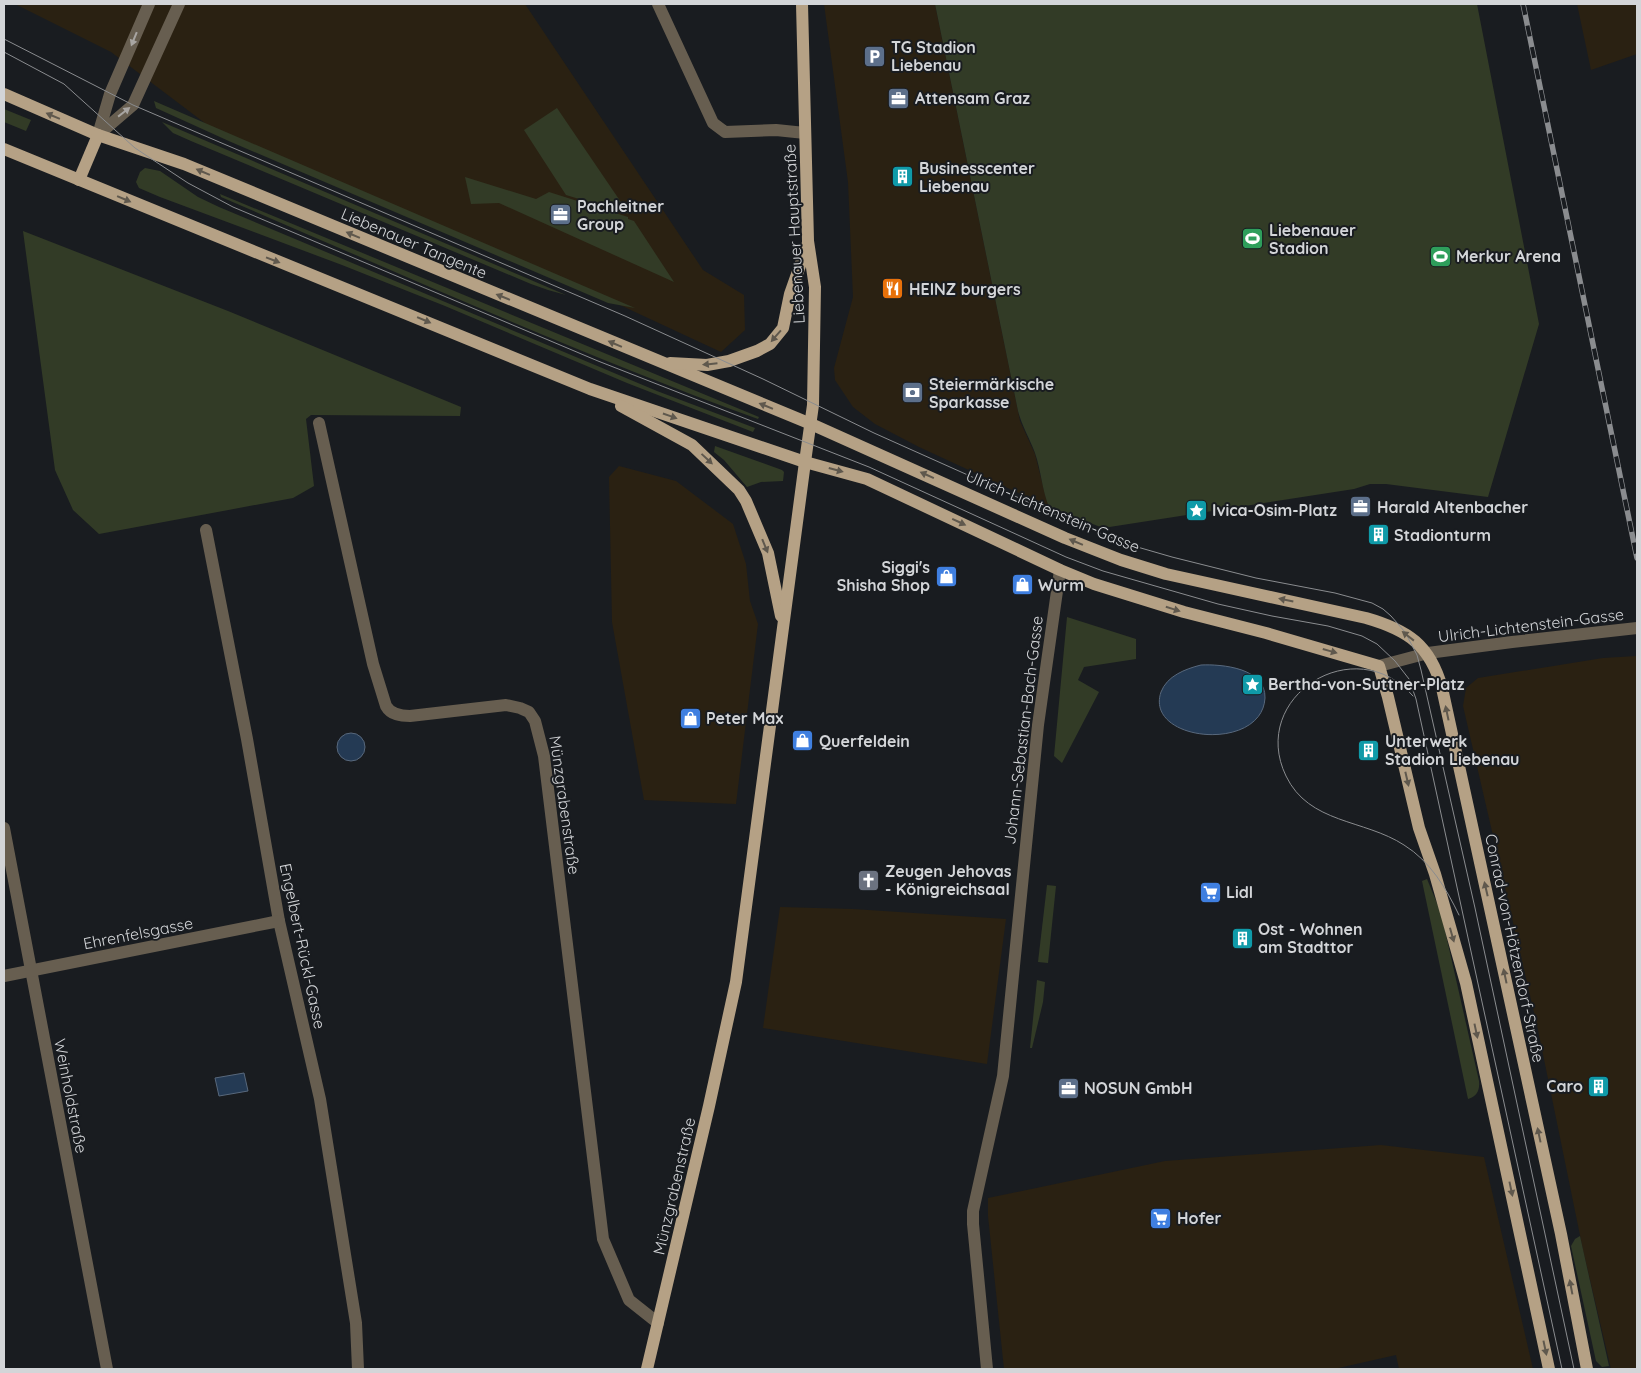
<svg xmlns="http://www.w3.org/2000/svg" width="1641" height="1373" viewBox="0 0 1641 1373" font-family="Quicksand,sans-serif">
<style>
.commercial{fill:#2a2112}
.green{fill:#323b26}
.water{fill:#243a54;stroke:#58687c}
.lines{fill:none;stroke-linecap:round;stroke-linejoin:round}
.minor{stroke:#675e50;stroke-width:12}
.major{stroke:#b5a185;stroke-width:12}
.tram{stroke:#8a8c8f;stroke-width:1}
.rail-casing{stroke:#8a8c8f;stroke-width:5.5}
.rail{stroke:#191c20;stroke-width:4;stroke-dasharray:11;stroke-linecap:butt}
.oneway{fill:#a8a5a2}
.oneway2{fill:#5f584d}
.labels{text-anchor:middle;stroke-width:4;stroke-linejoin:round;paint-order:stroke}
.poi-label{font-size:16px;font-weight:bold;fill:#d3d5d8;stroke:#191c20;text-anchor:start}
.street-label{font-size:16px;fill:#d3d5d8;stroke:#191c20}
</style>
<rect width="100%" height="100%" fill="#191c20"/>
<g class="commercial">
<path d="M15,4H525L703,270L744,295L745,330L721,352L592,292L214,130L111,52Z"/>
<path d="M824,4H935L1018,411L1020,421L1035,454L1046,498L1049,507L919,447L875,424L853,407L835,380L834,368L853,297L848,182Z"/>
<path d="M1577,4H1637V54L1591,70Z"/>
<path d="M619,466L676,481L733,524L746,564L750,601L758,624L736,804L644,800L612,622L609,477Z"/>
<path d="M1637,656V1369H1611L1583,1250L1538,1030L1463,706L1466,688L1478,678L1603,658Z"/>
<path d="M780,907L853,909L1006,919L987,1064L763,1028Z"/>
<path d="M1381,1145L1484,1157L1533,1369H1399L1396,1355L1334,1369H1004L988,1216V1198L1165,1161Z"/>
</g>
<g class="green">
<path d="M935,4H1477L1539,324L1488,497L1386,484H1370L1354,489L1103,528L1049,507C1042,490 1041,470 1035,453C1030,439 1022,426 1018,411Z"/>
<path d="M154,101L614,299L635,308L608,303L231,142L156,108Z"/>
<path d="M557,108L629,214L566,195L524,130Z"/>
<path d="M4,109L31,120L26,131L4,122Z"/>
<path d="M162,122L566,295L548,290L531,284L191,141L173,133Z"/>
<path d="M145,168L160,171L198,197L219,207L657,391L755,428L753,432L627,383L445,306L342,265L160,197L139,188L136,182L140,172Z"/>
<path d="M465,177L536,199L549,192L628,217V219L634,221L674,282L499,203L471,204Z"/>
<path d="M220,194L759,417L758,419C576,353 399,273 221,197Z"/>
<path d="M23,231L228,311L461,407L460,416L311,415L306,419L314,486L293,498L99,534L73,510L55,470Z"/>
<path d="M715,446L782,470L784,472L783,481L761,482L747,487L724,460L714,452Z"/>
<path d="M1067,617L1136,639V659L1084,667L1078,680L1099,692L1062,763L1054,756Z"/>
<path d="M1427,879L1441,913L1479,1081C1480,1090 1477,1096 1468,1099L1422,881Z"/>
<path d="M1047,885L1056,886L1048,963L1038,962Z"/>
<path d="M1037,980L1045,982L1043,1002L1032,1048H1030Z"/>
<path d="M1580,1236L1609,1366L1602,1367L1596,1361L1571,1246L1575,1239Z"/>
</g>
<g class="water">
<path d="M1201,665C1222,664 1266,668 1265,698C1262,753 1144,742 1161,692C1167,676 1185,669 1201,665Z"/>
<circle cx="351" cy="747" r="14"/>
<path d="M244,1073L248,1091L219,1096L215,1078Z"/>
</g>
<g class="lines">
<g class="minor">
<path d="M658,4L713,123L725,132L776,130L805,133"/>
<path d="M98,135L133,105L179,4"/>
<path d="M98,135L110,94L149,4"/>
<path d="M319,423L373,664L386,706C391,715 401,716 410,716L506,705L520,708L529,712L535,721L544,756L603,1239L629,1300L658,1323"/>
<path d="M206,530L247,739L279,921L320,1099L356,1323L358,1369"/>
<path d="M1379,666L1428,653L1512,642L1637,628"/>
<path d="M4,828L107,1369"/>
<path d="M4,976L279,921"/>
<path d="M987,1369L973,1224V1211L1003,1076L1038,725L1060,570"/>
</g>
<g class="major">
<path d="M4,94L98,135L184,164L811,424L1065,538L1121,560L1166,574L1366,618C1408,630 1430,645 1442,688L1561,1234L1587,1369"/>
<path d="M4,149L590,389L805,462L867,479L1060,570L1094,584L1184,612L1266,633L1379,666L1388,697L1419,828L1435,874L1466,983L1549,1369"/>
<path d="M79,180L98,135"/>
<path d="M670,363L707,365L729,361L757,351L770,344L783,328L790,294L808,243"/>
<path d="M621,406L692,445L739,490L746,501L768,553L781,616"/>
<path d="M647,1369L709,1106L736,982L805,462L813,405L815,287L808,241L802,4"/>
</g>
<g class="tram">
<path d="M4,39L133,105L625,316L763,379L874,433L1066,519L1127,544L1172,557L1256,578L1335,593L1372,603L1383,609L1391,616L1405,632L1417,655L1421,670L1475,908L1574,1369"/>
<path d="M4,52L64,84L135,148L188,183L233,207L598,361L869,467L1066,557L1103,571L1218,604L1272,616L1328,626L1362,636L1377,644L1395,661L1409,679L1416,699L1562,1369"/>
<path d="M1413,696C1355,629 1248,697 1286,776C1309,824 1364,819 1404,845C1430,861 1446,888 1459,915"/>
</g>
<defs>
<path id="rail" d="M1523,4L1637,558"/>
</defs>
<use href="#rail" class="rail-casing"/>
<use href="#rail" class="rail"/>
</g>
<defs><path id="oneway-solid" d="M-6-.8H1V-3.2L6.5 0L1 3.2V.8H-6Z" transform="scale(1.25)"/></defs>
<g class="oneway">
<use href="#oneway-solid" transform="translate(134 39) rotate(112)"/>
<use href="#oneway-solid" transform="translate(124 112) rotate(-38)"/>
</g>
<g class="oneway2">
<use href="#oneway-solid" transform="translate(53 116) rotate(-157)"/>
<use href="#oneway-solid" transform="translate(203 172) rotate(-157)"/>
<use href="#oneway-solid" transform="translate(124 199) rotate(23)"/>
<use href="#oneway-solid" transform="translate(353 235) rotate(-157)"/>
<use href="#oneway-solid" transform="translate(273 260) rotate(21)"/>
<use href="#oneway-solid" transform="translate(503 297) rotate(-158)"/>
<use href="#oneway-solid" transform="translate(424 320) rotate(23)"/>
<use href="#oneway-solid" transform="translate(776 336) rotate(131)"/>
<use href="#oneway-solid" transform="translate(615 344) rotate(-157)"/>
<use href="#oneway-solid" transform="translate(710 364) rotate(174)"/>
<use href="#oneway-solid" transform="translate(766 406) rotate(-158)"/>
<use href="#oneway-solid" transform="translate(670 416) rotate(19)"/>
<use href="#oneway-solid" transform="translate(707 459) rotate(43)"/>
<use href="#oneway-solid" transform="translate(836 470) rotate(15)"/>
<use href="#oneway-solid" transform="translate(927 475) rotate(-156)"/>
<use href="#oneway-solid" transform="translate(959 522) rotate(25)"/>
<use href="#oneway-solid" transform="translate(1076 542) rotate(-157)"/>
<use href="#oneway-solid" transform="translate(765 546) rotate(68)"/>
<use href="#oneway-solid" transform="translate(1286 600) rotate(-168)"/>
<use href="#oneway-solid" transform="translate(1173 609) rotate(17)"/>
<use href="#oneway-solid" transform="translate(1408 636) rotate(-142)"/>
<use href="#oneway-solid" transform="translate(1330 651) rotate(16)"/>
<use href="#oneway-solid" transform="translate(1447 713) rotate(-102)"/>
<use href="#oneway-solid" transform="translate(1407 779) rotate(77)"/>
<use href="#oneway-solid" transform="translate(1486 889) rotate(-103)"/>
<use href="#oneway-solid" transform="translate(1452 935) rotate(74)"/>
<use href="#oneway-solid" transform="translate(1505 976) rotate(-102)"/>
<use href="#oneway-solid" transform="translate(1476 1031) rotate(78)"/>
<use href="#oneway-solid" transform="translate(1539 1135) rotate(-102)"/>
<use href="#oneway-solid" transform="translate(1511 1189) rotate(78)"/>
<use href="#oneway-solid" transform="translate(1571 1287) rotate(-101)"/>
<use href="#oneway-solid" transform="translate(1545 1348) rotate(78)"/>
</g>
<defs>
<symbol id="parking-square" viewBox="-11 -11 22 22"><rect x="-9" y="-9" width="18" height="18" rx="4" fill="#5c6f8a" stroke="#191c20"/><path d="M-3.5-5.5H1a3.5 3.5 0 0 1 0 7H-1V5.5H-3.5ZM-1-3.4V-.6H.8a1.4 1.4 0 0 0 0-2.8Z" fill="#fff"/></symbol>
<symbol id="office-square" viewBox="-11 -11 22 22"><rect x="-9" y="-9" width="18" height="18" rx="4" fill="#5c6f8a" stroke="#191c20"/><path d="M-6-3h4V-5.5h4V-3h4V5H-6ZM-1-4.5V-3h2v-1.5ZM-6 0V1H6V0Z" fill="#fff"/></symbol>
<symbol id="building-square" viewBox="-11 -11 22 22"><rect x="-9" y="-9" width="18" height="18" rx="4" fill="#0f9aa8" stroke="#191c20"/><path d="M-4-6H4V6H1V3H-1V6H-4ZM-2.5-4.3h1.7v1.8h-1.7ZM.8-4.3h1.7v1.8H.8ZM-2.5-1h1.7V.8h-1.7ZM.8-1h1.7V.8H.8Z" fill="#fff"/></symbol>
<symbol id="stadium-square" viewBox="-11 -11 22 22"><rect x="-9" y="-9" width="18" height="18" rx="4" fill="#2e9e5b" stroke="#191c20"/><path d="M0-5a6.5 5 0 1 0 0 10a6.5 5 0 1 0 0-10ZM-3.5-1.8h7v3.6h-7Z" fill="#fff"/></symbol>
<symbol id="restaurant-square" viewBox="-11 -11 22 22"><rect x="-9" y="-9" width="18" height="18" rx="4" fill="#e8710a" stroke="#191c20"/><path d="M-5-6h1v4h1v-4h1v4h1v-4h1v5L-1.5 .5V6h-2V.5L-5-1ZM5-6V6H3V1.5H1.5Q1.5-4 5-6Z" fill="#fff"/></symbol>
<symbol id="bank-square" viewBox="-11 -11 22 22"><rect x="-9" y="-9" width="18" height="18" rx="4" fill="#5c6f8a" stroke="#191c20"/><path d="M-6-4H6V4H-6ZM0-2.3a2.3 2.3 0 1 0 0 4.6a2.3 2.3 0 1 0 0-4.6Z" fill="#fff"/></symbol>
<symbol id="sight-square" viewBox="-11 -11 22 22"><rect x="-9" y="-9" width="18" height="18" rx="4" fill="#0f9aa8" stroke="#191c20"/><path d="M0-6L1.8-2.2L6-1.7L2.9 1.2L3.7 5.4L0 3.3L-3.7 5.4L-2.9 1.2L-6-1.7L-1.8-2.2Z" fill="#fff"/></symbol>
<symbol id="shop-square" viewBox="-11 -11 22 22"><rect x="-9" y="-9" width="18" height="18" rx="4" fill="#3f7fe0" stroke="#191c20"/><path d="M-5-2.5h2.3a2.7 3.5 0 0 1 5.4 0H5L5.5 6h-11ZM-1.5-2.5h3a1.5 2.3 0 0 0-3 0Z" fill="#fff"/></symbol>
<symbol id="church-square" viewBox="-11 -11 22 22"><rect x="-9" y="-9" width="18" height="18" rx="4" fill="#6b7280" stroke="#191c20"/><path d="M-1.2-6h2.4v3.5h3.3v2.4h-3.3V6h-2.4V-.1h-3.3v-2.4h3.3Z" fill="#fff"/></symbol>
<symbol id="supermarket-square" viewBox="-11 -11 22 22"><rect x="-9" y="-9" width="18" height="18" rx="4" fill="#3f7fe0" stroke="#191c20"/><path d="M-6-5.5h2.5l.6 2H6L4.5 2H-2.5L-4.4-4H-6ZM-1.5 3.2a1.3 1.3 0 1 0 .1 0ZM3 3.2a1.3 1.3 0 1 0 .1 0Z" fill="#fff"/></symbol>
</defs>
<g fill-rule="evenodd">
<use href="#parking-square" x="862" y="44" width="25" height="25"/>
<use href="#office-square" x="886" y="86" width="25" height="25"/>
<use href="#building-square" x="890" y="164" width="25" height="25"/>
<use href="#office-square" x="548" y="202" width="25" height="25"/>
<use href="#stadium-square" x="1240" y="226" width="25" height="25"/>
<use href="#stadium-square" x="1428" y="244" width="25" height="25"/>
<use href="#restaurant-square" x="880" y="276" width="25" height="25"/>
<use href="#bank-square" x="900" y="380" width="25" height="25"/>
<use href="#office-square" x="1348" y="494" width="25" height="25"/>
<use href="#sight-square" x="1184" y="498" width="25" height="25"/>
<use href="#building-square" x="1366" y="522" width="25" height="25"/>
<use href="#shop-square" x="934" y="564" width="25" height="25"/>
<use href="#shop-square" x="1010" y="572" width="25" height="25"/>
<use href="#sight-square" x="1240" y="672" width="25" height="25"/>
<use href="#shop-square" x="678" y="706" width="25" height="25"/>
<use href="#shop-square" x="790" y="728" width="25" height="25"/>
<use href="#building-square" x="1356" y="738" width="25" height="25"/>
<use href="#church-square" x="856" y="868" width="25" height="25"/>
<use href="#supermarket-square" x="1198" y="880" width="25" height="25"/>
<use href="#building-square" x="1230" y="926" width="25" height="25"/>
<use href="#building-square" x="1586" y="1074" width="25" height="25"/>
<use href="#office-square" x="1056" y="1076" width="25" height="25"/>
<use href="#supermarket-square" x="1148" y="1206" width="25" height="25"/>
</g>
<g class="labels">
<g class="poi-label">
<text x="891" y="53">TG Stadion<tspan x="891" dy="18">Liebenau</tspan></text>
<text x="915" y="104">Attensam Graz</text>
<text x="919" y="174">Businesscenter<tspan x="919" dy="18">Liebenau</tspan></text>
<text x="577" y="212">Pachleitner<tspan x="577" dy="18">Group</tspan></text>
<text x="1269" y="236">Liebenauer<tspan x="1269" dy="18">Stadion</tspan></text>
<text x="1456" y="262">Merkur Arena</text>
<text x="909" y="295">HEINZ burgers</text>
<text x="929" y="390">Steiermärkische<tspan x="929" dy="18">Sparkasse</tspan></text>
<text x="1377" y="513">Harald Altenbacher</text>
<text x="1212" y="516">Ivica-Osim-Platz</text>
<text x="1394" y="541">Stadionturm</text>
<text x="930" y="573" text-anchor="end">Siggi's<tspan x="930" dy="18">Shisha Shop</tspan></text>
<text x="1038" y="591">Wurm</text>
<text x="1268" y="690">Bertha-von-Suttner-Platz</text>
<text x="706" y="724">Peter Max</text>
<text x="819" y="747">Querfeldein</text>
<text x="1385" y="747">Unterwerk<tspan x="1385" dy="18">Stadion Liebenau</tspan></text>
<text x="885" y="877">Zeugen Jehovas<tspan x="885" dy="18">- Königreichsaal</tspan></text>
<text x="1226" y="898">Lidl</text>
<text x="1258" y="935">Ost - Wohnen<tspan x="1258" dy="18">am Stadttor</tspan></text>
<text x="1583" y="1092" text-anchor="end">Caro</text>
<text x="1084" y="1094">NOSUN GmbH</text>
<text x="1177" y="1224">Hofer</text>
</g>
<g class="street-label">
<text transform="translate(794 234) rotate(-93)" y="6">Liebenauer Hauptstraße</text>
<text transform="translate(414 243) rotate(23)" y="6">Liebenauer Tangente</text>
<text transform="translate(1053 511) rotate(23)" y="6">Ulrich-Lichtenstein-Gasse</text>
<text transform="translate(1531 625) rotate(-7)" y="6">Ulrich-Lichtenstein-Gasse</text>
<text transform="translate(1023 730) rotate(-83)" y="6">Johann-Sebastian-Bach-Gasse</text>
<text transform="translate(565 805) rotate(82)" y="6">Münzgrabenstraße</text>
<text transform="translate(138 933) rotate(-11)" y="6">Ehrenfelsgasse</text>
<text transform="translate(303 946) rotate(78)" y="6">Engelbert-Rückl-Gasse</text>
<text transform="translate(1515 948) rotate(78)" y="6">Conrad-von-Hötzendorf-Straße</text>
<text transform="translate(71 1096) rotate(79)" y="6">Weinholdstraße</text>
<text transform="translate(674 1186) rotate(-77)" y="6">Münzgrabenstraße</text>
</g>
</g>
<rect width="1641" height="1373" fill="none" stroke="#d3d5d8" stroke-width="10"/>
</svg>
